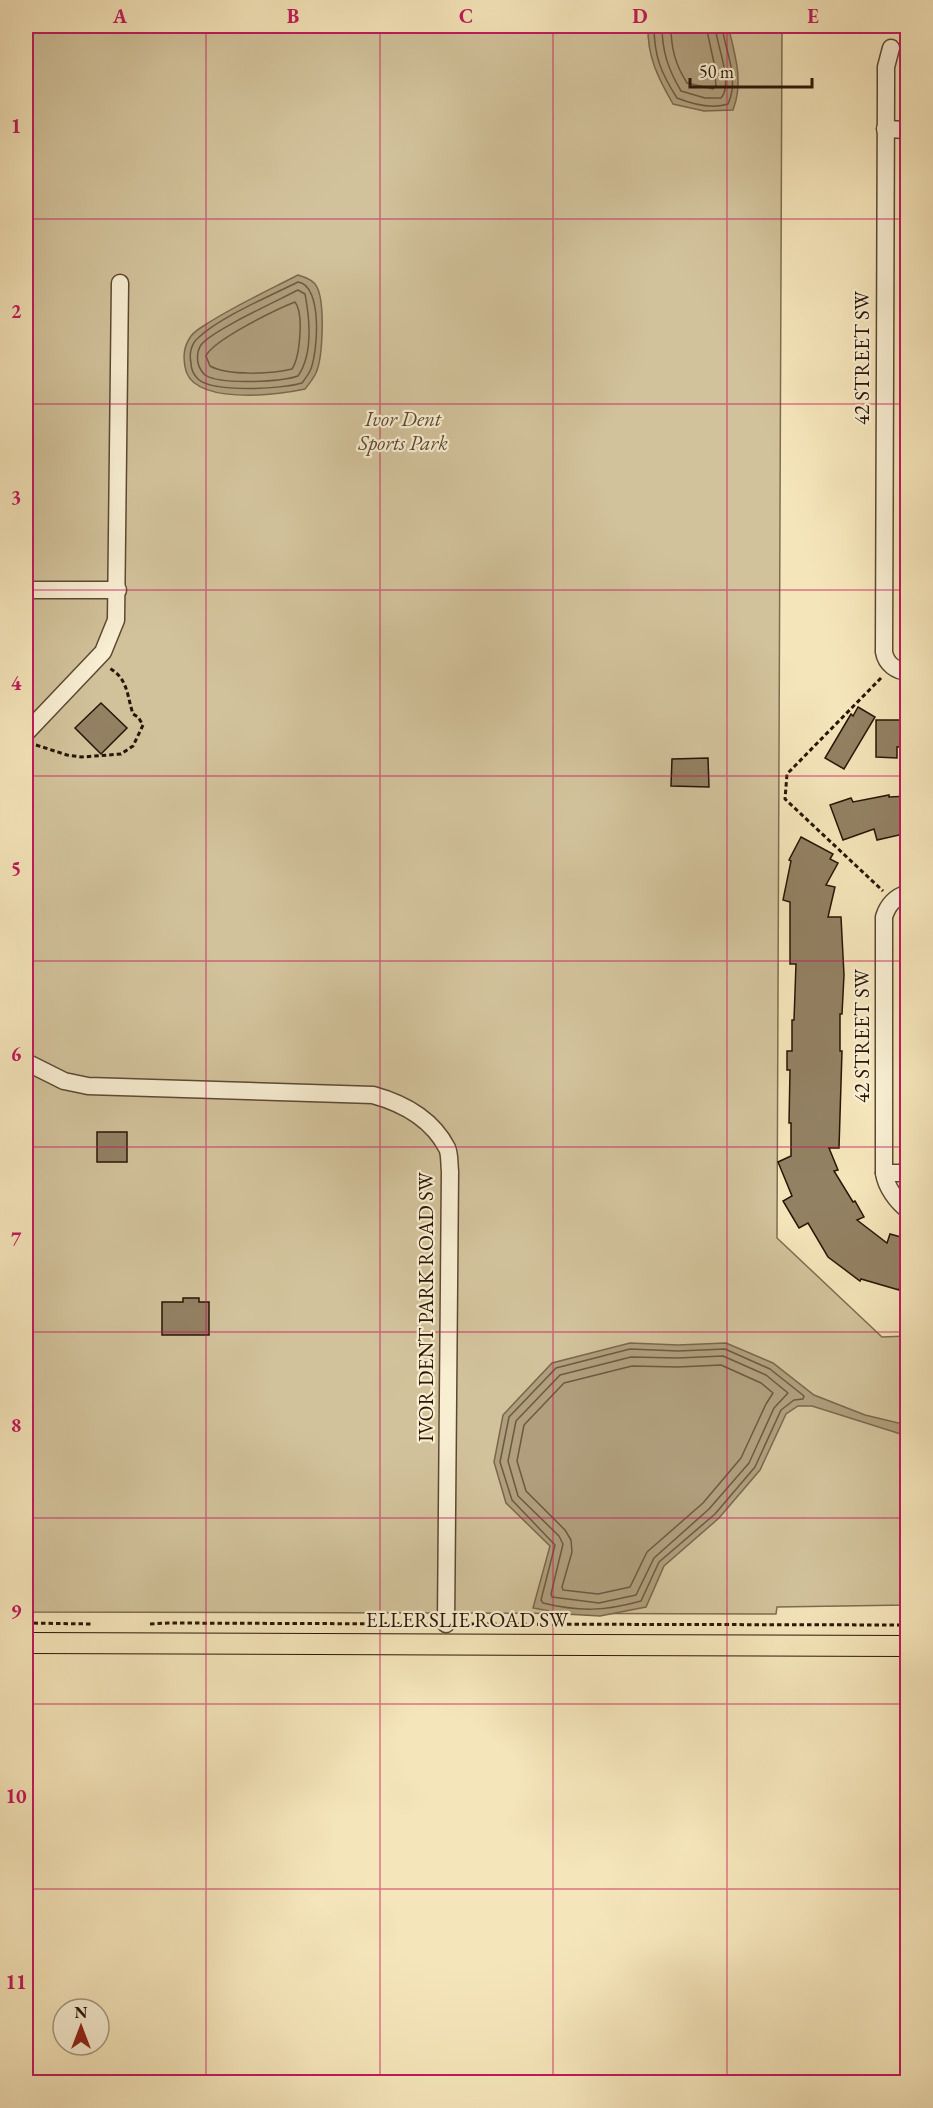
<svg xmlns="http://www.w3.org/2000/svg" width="933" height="2108" viewBox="0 0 933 2108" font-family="'EB Garamond',serif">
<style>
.green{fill:#d2c29b;stroke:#7e6c50;stroke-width:1.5}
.water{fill:#b09e7c;stroke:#7a674c;stroke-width:1.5}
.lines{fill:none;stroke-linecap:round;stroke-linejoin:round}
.shore{stroke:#6c5a40;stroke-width:1.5}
.building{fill:#938163;stroke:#291505;stroke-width:1.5}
.minor-casing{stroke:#5c4932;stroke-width:19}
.major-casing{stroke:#291505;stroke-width:22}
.path{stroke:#291505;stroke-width:3;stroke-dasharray:4.5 3;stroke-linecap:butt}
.minor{stroke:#f8eed2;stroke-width:16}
.major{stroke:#f5e5ba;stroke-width:20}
.grid{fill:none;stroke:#c2185b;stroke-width:1.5;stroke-opacity:0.55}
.labels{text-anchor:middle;stroke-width:4.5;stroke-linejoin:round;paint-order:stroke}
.street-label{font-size:21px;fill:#291505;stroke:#f8eed2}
.park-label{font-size:21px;font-style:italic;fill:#5c4932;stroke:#f8eed2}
.neatline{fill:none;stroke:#c2185b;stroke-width:2}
.grid-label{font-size:20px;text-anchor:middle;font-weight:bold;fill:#c2185b}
</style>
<rect width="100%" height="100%" fill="#f5e5ba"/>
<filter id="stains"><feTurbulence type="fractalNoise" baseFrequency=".00333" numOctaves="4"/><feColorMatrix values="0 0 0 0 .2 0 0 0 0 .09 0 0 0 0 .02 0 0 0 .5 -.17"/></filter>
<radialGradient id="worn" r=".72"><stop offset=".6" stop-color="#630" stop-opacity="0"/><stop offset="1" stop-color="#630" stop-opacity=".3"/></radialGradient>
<path class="green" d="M26,26H782L777,1238L882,1337L907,1336V1605L777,1607L776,1614L26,1612Z"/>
<g class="water">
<path d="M648,26H728C735,54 744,82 733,110L704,111L673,104C658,78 647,56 648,26Z"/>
<path d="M298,275C305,277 314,280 317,287C325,303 323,357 316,373C313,379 309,384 305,389C277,395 191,406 185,367C183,355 184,346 191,336C194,332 200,328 205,325C234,306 267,291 298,275Z"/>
<path d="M630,1343L678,1345L726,1343L773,1363L814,1395L865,1415L907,1425V1436L812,1406H798L786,1414L760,1470L719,1518L664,1566L646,1607L600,1616L565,1614L533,1608L550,1546L506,1503L494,1462L503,1415L552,1363Z"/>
</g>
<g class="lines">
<g class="shore">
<path d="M654,26C654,56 661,73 677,98C692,104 712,109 728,104C740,78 725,51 722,26"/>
<path d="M662,26C662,51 668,69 681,91L705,98H721C734,84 716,43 715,26"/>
<path d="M671,26C671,48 675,64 687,83L713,89L716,86L714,63L706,26"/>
<path d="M298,282C323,285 318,354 310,371C308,375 305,379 302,383C283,389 213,393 198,379C194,375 191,369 191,363C189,354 191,344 198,338C220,317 270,296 298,282Z"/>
<path d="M298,290L305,294C310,320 313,354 298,376C280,382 220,385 205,375C202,372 199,367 198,363C197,357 197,351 201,345C211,331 279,300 298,290Z"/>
<path d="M295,302C304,313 300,357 292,369C272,374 228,376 210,366L206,356C213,340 277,309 295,302Z"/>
<path d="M725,1349L770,1369L804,1396L803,1399L794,1400L781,1410L755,1467L715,1514L659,1562L641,1601C605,1611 580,1612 543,1603L541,1600L555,1545L512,1500L500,1462L509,1417L556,1368L630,1349L678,1351Z"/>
<path d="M723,1356L766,1375L788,1393L774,1408L749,1463L709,1509L654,1558L636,1595L599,1603L552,1597L551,1594L563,1544L559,1536L518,1496L508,1461L516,1421L560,1375L631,1357L678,1358Z"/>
<path d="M721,1365L761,1383L773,1393L766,1404L741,1458L703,1503L647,1552L630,1587L598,1594L563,1590L562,1587L572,1552L571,1540L565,1530L526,1491L517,1461L524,1425L564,1383L632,1366L678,1367Z"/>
</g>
</g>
<g class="building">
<path d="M101,703L127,728L101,754L75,728Z"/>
<path d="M858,707L875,717L844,769L825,758L851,714L853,716Z"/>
<path d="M876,720H908V746L897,747V758L876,757Z"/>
<path d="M708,758L709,787L671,786L672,759Z"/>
<path d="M889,795V797L908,796V833L877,840L874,829L843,840L830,805L851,798L853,802Z"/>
<path d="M801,837L833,854L830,859L838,863L826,885L835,887L828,917H841L844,975L842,1014H840V1051H842L839,1148H829L838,1170L834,1171L853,1202L855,1201L864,1217L857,1220L887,1243L890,1234L908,1239L904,1259L907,1260L899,1290L861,1279L860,1281L828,1257L808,1223L799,1228L783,1201L792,1196L778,1162L791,1156V1123H789L790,1070H787V1051H792V1020H794L796,964H790V902L783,900L791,861L789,860Z"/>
<rect x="97" y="1132" width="30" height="30"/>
<path d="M183,1298H199V1302H209V1335H162V1302H183Z"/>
</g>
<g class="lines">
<defs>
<g id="minor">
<path d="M891,48L886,67V85L884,652C886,664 896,671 908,672"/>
<path d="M885,129L908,130"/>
<path d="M26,590H118"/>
<path d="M26,733L103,652L116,620L120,283"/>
<path d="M908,893C895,897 888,904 884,917V1173C886,1187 897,1202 908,1210"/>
<path d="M26,1062L64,1081L88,1086L373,1095C402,1103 432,1119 447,1148C450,1154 449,1164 450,1171L446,1624"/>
<path d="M884,1173H908"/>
</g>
<path id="major" d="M26,1643L908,1646"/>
</defs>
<use href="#minor" class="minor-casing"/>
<use href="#major" class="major-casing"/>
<g class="path">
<path d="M881,678L787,774L785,799L883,891"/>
<path d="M36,745L67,755L82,757L121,754L133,746L143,725L138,717L133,714C127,696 128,678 109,668"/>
<path d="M26,1623L93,1624"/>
<path d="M150,1624L168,1623L431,1624"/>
<path d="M462,1624L908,1625"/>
</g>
<use href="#minor" class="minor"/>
<use href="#major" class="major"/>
</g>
<path class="grid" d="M206,26V2082M380,26V2082M553,26V2082M727,26V2082M26,219H908M26,404H908M26,590H908M26,776H908M26,961H908M26,1147H908M26,1332H908M26,1518H908M26,1704H908M26,1889H908"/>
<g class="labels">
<g class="street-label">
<text transform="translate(862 358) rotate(-90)" y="7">42 STREET SW</text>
<text transform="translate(862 1036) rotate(-90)" y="7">42 STREET SW</text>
<text transform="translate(426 1307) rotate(-90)" y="7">IVOR DENT PARK ROAD SW</text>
<text x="467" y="1627">ELLERSLIE ROAD SW</text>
</g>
<g class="park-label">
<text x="403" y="426">Ivor Dent<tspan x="403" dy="24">Sports Park</tspan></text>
</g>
</g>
<rect width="933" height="2108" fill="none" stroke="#f5e5ba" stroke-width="66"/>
<g transform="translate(81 2027)"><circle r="28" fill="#f8eed2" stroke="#a59780" stroke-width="1.5"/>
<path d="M0-4.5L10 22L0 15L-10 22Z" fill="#8f2418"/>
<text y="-9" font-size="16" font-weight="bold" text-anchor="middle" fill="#291505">N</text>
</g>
<path d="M690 78v9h122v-9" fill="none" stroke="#291505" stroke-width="3"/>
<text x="699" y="78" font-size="18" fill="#291505" stroke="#f8eed2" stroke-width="4.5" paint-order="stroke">50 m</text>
<rect x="33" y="33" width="867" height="2042" class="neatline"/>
<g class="grid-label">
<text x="120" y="23">A</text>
<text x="293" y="23">B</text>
<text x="466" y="23">C</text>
<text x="640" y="23">D</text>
<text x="813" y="23">E</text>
<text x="16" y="133">1</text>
<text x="16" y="318">2</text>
<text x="16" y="504">3</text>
<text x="16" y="690">4</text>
<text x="16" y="875">5</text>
<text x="16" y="1061">6</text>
<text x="16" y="1246">7</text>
<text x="16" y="1432">8</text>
<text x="16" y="1618">9</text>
<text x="16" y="1803">10</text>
<text x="16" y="1989">11</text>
</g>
<rect width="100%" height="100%" filter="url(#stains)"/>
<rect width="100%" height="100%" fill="url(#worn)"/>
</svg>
